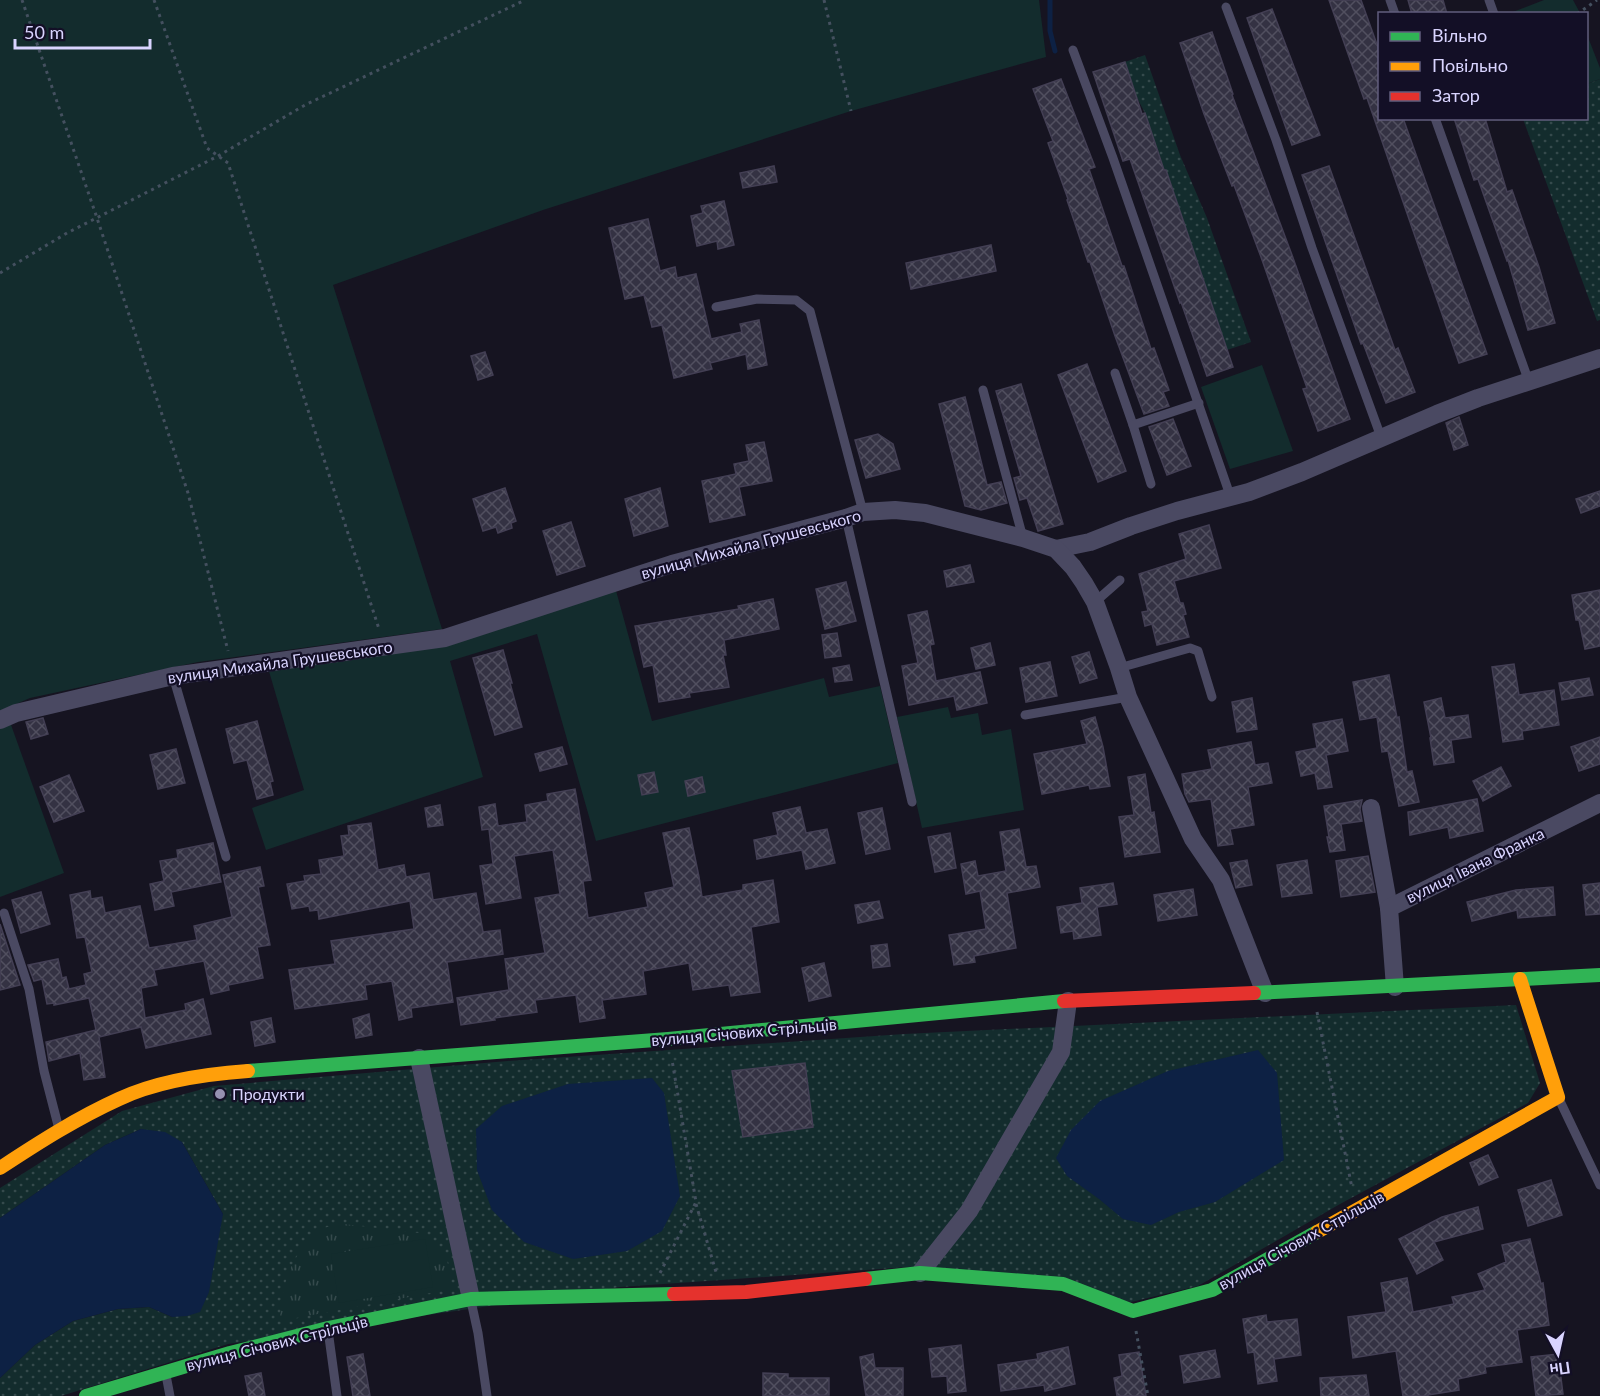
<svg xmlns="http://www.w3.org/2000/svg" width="1600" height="1396" viewBox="0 0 1600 1396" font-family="Lato,sans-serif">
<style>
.grass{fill:url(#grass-dots)}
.park{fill:url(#park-tufts)}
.garden{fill:#132c2d}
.water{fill:#0d2144}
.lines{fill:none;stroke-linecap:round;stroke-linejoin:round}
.stream{stroke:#0d2144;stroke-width:5}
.building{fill:url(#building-cross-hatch);stroke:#433f54;stroke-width:1.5}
.path{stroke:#44505f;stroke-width:3;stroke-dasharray:3 4.5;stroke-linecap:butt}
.lane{stroke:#4a4962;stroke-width:9}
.street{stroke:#4a4962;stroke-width:18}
.fast{stroke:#30b455;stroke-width:14}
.slow{stroke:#ff9f0a;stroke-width:14}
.jam{stroke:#e5322d;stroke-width:14}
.poi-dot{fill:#9591b1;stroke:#130f26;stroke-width:2}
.labels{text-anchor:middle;stroke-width:4.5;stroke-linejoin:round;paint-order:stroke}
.street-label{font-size:16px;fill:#d9d4ff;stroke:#130f26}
.poi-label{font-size:16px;fill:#d9d4ff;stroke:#130f26;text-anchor:start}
</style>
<defs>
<pattern id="grass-dots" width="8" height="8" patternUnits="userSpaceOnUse" patternTransform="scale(1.5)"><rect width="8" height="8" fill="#132c2d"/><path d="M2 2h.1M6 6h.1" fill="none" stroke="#354a4c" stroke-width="1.8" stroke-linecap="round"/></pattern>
<pattern id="park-tufts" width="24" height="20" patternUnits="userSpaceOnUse" patternTransform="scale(1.5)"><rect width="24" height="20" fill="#132c2d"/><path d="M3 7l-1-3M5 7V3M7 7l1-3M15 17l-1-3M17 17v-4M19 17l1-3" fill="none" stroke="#354a4c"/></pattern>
<pattern id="building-cross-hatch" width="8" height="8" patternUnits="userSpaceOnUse" patternTransform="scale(1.5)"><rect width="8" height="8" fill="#343243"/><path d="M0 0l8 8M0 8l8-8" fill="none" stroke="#514f5f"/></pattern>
</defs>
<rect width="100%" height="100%" fill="#161421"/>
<g class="grass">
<path d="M1145,55L1180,155L1207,218L1251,342L1227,350L1166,170L1150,175L1157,149L1145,113L1135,94L1125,62Z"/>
<path d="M1600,79V320L1597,321L1523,119L1586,118L1587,84Z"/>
<path d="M1516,1005L1540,1083L1528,1103L1340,1204L1198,1286L1131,1302L909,1267L620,1287L228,1344L61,1396H0V1378L35,1345L73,1321L118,1309L149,1307L172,1317L223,1214L182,1142L141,1129L105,1145L0,1218V1188L122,1111L214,1086L508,1061L904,1034Z"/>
</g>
<path class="park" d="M343,1224L419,1233C448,1249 448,1258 452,1289L280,1321C281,1295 286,1271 301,1250C304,1245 307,1238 312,1234C320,1227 332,1226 343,1224Z"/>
<g class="garden">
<path d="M0,0H1039L1046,57L851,111L543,210L333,285L442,629L198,662L30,698L0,711Z"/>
<path d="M1544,0H1573L1580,13H1510Z"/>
<path d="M1586,32L1600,68V79L1587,84Z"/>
<path d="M1262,365L1293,451L1230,469L1201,387Z"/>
<path d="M615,587L652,721L824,678L829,697L880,686L898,763L596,841L537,634L450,661L483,777L266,850L252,808L304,790L268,668L415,649Z"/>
<path d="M948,707L951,718L978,713L982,735L1011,729L1024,810L922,828L897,717Z"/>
<path d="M10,722L64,873L0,897V726Z"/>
<path d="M425,1239L433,1287L339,1303L331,1254Z"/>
</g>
<g class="water">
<path d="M1258,1050L1277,1073L1284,1160L1215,1202L1179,1212L1151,1225L1123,1219L1099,1199L1067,1176L1056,1158L1071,1130L1100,1101L1168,1071Z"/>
<path d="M652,1078L664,1093L680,1196L662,1231L627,1251L573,1259L524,1242L492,1210L477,1170L476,1129L502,1106L568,1084Z"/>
<path d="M141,1129L165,1132L182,1142L223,1214L209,1292L200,1312L187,1316L172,1317L149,1307L118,1309L73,1321L35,1345L0,1378V1218L105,1145Z"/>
</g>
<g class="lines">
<path class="stream" d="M1050,0V31L1055,51"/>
</g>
<g class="building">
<path d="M1329,0H1361L1380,53V118H1403L1487,354L1459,363L1367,98L1364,99Z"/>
<path d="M1408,0H1443L1447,14H1412Z"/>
<path d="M1272,9L1320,135L1292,145L1247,18Z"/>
<path d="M1212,32L1233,94L1232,95L1292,255L1350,419L1318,431L1303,389L1307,388L1261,257L1234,185L1232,186L1204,114L1180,43Z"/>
<path d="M1125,62L1142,114L1145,113L1164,170H1166L1233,367L1207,376L1181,302L1180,303L1130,159L1123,161L1093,72Z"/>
<path d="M1061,79L1095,167L1089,169L1122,266H1124L1151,349L1154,348L1169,390L1163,392L1169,406L1144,414L1115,336L1090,262H1088L1067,200L1068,199L1048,143L1053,141L1033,89Z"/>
<path d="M1454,118H1485L1507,192L1512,190L1539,267L1555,323L1528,330L1508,260L1507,261L1478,179L1474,180Z"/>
<path d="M774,166L777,182L743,188L740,173Z"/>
<path d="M1329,166L1395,350L1398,348L1415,392L1386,403L1363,343L1361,344L1302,175Z"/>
<path d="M724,201L734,245L718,249L717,241L697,246L691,216L703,213L701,206Z"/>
<path d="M648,219L660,271L675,267L677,278L696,274L711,339L742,332L740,324L759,320L767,365L748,369L746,354L710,363L712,369L674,378L662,325L652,327L644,295L625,299L609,228Z"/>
<path d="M991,245L996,271L911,289L906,263Z"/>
<path d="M485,352L493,375L478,380L471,356Z"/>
<path d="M1087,364L1126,471L1098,482L1058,375Z"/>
<path d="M1021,384L1063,524L1038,531L1027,498L1020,500L1014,478L1021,476L996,391Z"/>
<path d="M965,397L987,485L1001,482L1007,503L981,510L965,506L939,404Z"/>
<path d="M1459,417L1468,445L1454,450L1446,423Z"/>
<path d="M1173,419L1191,466L1167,475L1149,427Z"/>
<path d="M878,434L893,444L900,469L866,478L855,440Z"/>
<path d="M764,442L772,481L739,487L745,515L710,522L702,481L736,474L734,464L749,461L746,445Z"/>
<path d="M505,488L516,521L511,523L512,528L498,533L496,527L483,531L473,499Z"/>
<path d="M660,488L668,526L634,536L625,499Z"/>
<path d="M1600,491V506L1581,513L1576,499Z"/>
<path d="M571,522L585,566L557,575L543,531Z"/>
<path d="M1209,525L1221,568L1174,581L1180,603H1183L1186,614L1183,615L1189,637L1157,645L1152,624L1145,626L1142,612L1148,611L1139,574L1186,559L1179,534Z"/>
<path d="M970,565L974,582L947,587L944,571Z"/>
<path d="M846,582L856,621L825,629L816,589Z"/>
<path d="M1600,590V646L1585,649L1579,620H1576L1572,595Z"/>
<path d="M773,599L779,629L724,640L726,655H723L729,687L689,693L690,697L659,702L653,665L644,667L635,626L739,609L738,606Z"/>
<path d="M927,611L934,644L930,645L936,681L980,672L987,703L957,710L954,696L909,705L902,666L918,663L908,615Z"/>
<path d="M837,633L841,656L825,658L822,635Z"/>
<path d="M990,643L995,665L976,669L971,648Z"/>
<path d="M503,650L512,683H510L522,727L495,735L473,658Z"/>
<path d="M1089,652L1097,678L1080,683L1072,657Z"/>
<path d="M1050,662L1057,696L1026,702L1020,668Z"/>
<path d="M1514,664L1519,695L1554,690L1559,725L1522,731L1523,739L1503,742L1492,667Z"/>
<path d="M849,665L852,680L835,682L833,668Z"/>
<path d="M1389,675L1397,718L1399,717L1407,772L1412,771L1419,802L1399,806L1388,751L1382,752L1377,717L1360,720L1353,682Z"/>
<path d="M1589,678L1593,695L1562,700L1559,683Z"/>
<path d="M1252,698L1257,729L1237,732L1232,702Z"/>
<path d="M1441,698L1445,718L1468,715L1471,737L1451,740L1454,762L1434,765L1430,738H1431L1424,702Z"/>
<path d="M1095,717L1103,747L1110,786L1090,789L1089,785L1042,794L1034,754L1087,744L1081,721Z"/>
<path d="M43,718L48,734L31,739L26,722Z"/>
<path d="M1342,719L1348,751L1326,755L1332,787L1318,789L1315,773L1301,776L1296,752L1317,748L1313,724Z"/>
<path d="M257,721L273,781L270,782L273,795L257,799L247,760L234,763L226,729Z"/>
<path d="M1600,737V764L1579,771L1571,747Z"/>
<path d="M1251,742L1255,765L1268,763L1272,783L1248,787L1254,825L1230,829L1233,844L1218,846L1211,799L1189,802L1185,794L1182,774L1212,769L1208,750Z"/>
<path d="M562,747L567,764L540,771L535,754Z"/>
<path d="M176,749L185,783L158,789L150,755Z"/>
<path d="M1501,767L1511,786L1483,801L1473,781Z"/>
<path d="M654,772L658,792L642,795L638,775Z"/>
<path d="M1145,774L1151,813L1154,812L1160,852L1125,857L1119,817L1134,815L1128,777Z"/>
<path d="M69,775L84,811L54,822L40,787Z"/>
<path d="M702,777L705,792L688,796L685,781Z"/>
<path d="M575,789L591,880L583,881L588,918L648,907L645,893L674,887L663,833L689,828L699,877L702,897L743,890V885L773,880L779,922L751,927L760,992L731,996L729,985L693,990L689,963L643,971L646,994L602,1000L605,1018L580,1022L576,995L535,1000L537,1012L494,1018L495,1020L461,1025L457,998L509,990L505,959L545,953L535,898L560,894L553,850L514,856L521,898L486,904L480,866L493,864L489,829L482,830L479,807L495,804L498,826L527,822L525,805L548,801L547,794Z"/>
<path d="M1477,799L1483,831L1450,838L1448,827L1410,835L1408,812Z"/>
<path d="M1362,800L1360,809L1362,821L1341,824L1345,850L1330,852L1327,837H1329L1324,806Z"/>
<path d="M440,805L443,825L428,827L425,808Z"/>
<path d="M800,807L806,833L827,829L835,863L806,869L802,850L757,859L754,840L778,835L773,813Z"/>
<path d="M882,808L890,849L866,854L858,813Z"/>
<path d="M371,823L378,870L404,865L406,877L429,873L433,900L476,893L483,932L500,930L503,954L447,962L453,1002L411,1008L412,1017L399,1020L392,981L365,985L367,999L295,1009L289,970L335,964L331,941L414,929L410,901L319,919L318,910L310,911L309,906L292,909L287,884L305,881L304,876L321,874L319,860L344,856L341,836L349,835L348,826Z"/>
<path d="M1019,829L1026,867L1036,866L1040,887L1007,893L1016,948L974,956L975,962L954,965L949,935L986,929L980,891L966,894L961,864L975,861L978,876L1006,871L1000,832Z"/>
<path d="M950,833L956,868L935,872L928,837Z"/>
<path d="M213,843L221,882L171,892L174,906L155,910L150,884L164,881L160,861L178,858L177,850Z"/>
<path d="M1368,856L1375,892L1341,897L1336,861Z"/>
<path d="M1247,860L1252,885L1236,888L1230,863Z"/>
<path d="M1307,860L1312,893L1282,897L1277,865Z"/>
<path d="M260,867L264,886L258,887L270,945L257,947L263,978L228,985L229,990L211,994L204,961L154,970L157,985L141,988L145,1018L186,1010L185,1004L203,999L211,1034L146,1048L141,1027L99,1037L105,1077L84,1080L80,1053L49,1061L46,1042L96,1030L89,998L54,1005V1003L47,1004L42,979L34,981L28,965L58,959L62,978L66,977L69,989L86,985L84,974L92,972L85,937L77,938L70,895L90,891L91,899L102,897L105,913L140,906L149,948L197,940L194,926L232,917L223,875Z"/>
<path d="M1113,883L1117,904L1097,907L1101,935L1074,939L1073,931L1061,933L1057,907L1082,903L1080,888Z"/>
<path d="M1600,883V914L1586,915L1583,885Z"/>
<path d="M1553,887L1555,915L1518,918L1517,910L1472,921L1467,902L1516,890Z"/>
<path d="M1193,889L1197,915L1158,921L1154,895Z"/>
<path d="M41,892L50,924L21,933L12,900Z"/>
<path d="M879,901L883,918L858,923L855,905Z"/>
<path d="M0,924L20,985L0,990Z"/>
<path d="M887,944L890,966L873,968L871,946Z"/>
<path d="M824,963L831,996L809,1001L802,968Z"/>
<path d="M369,1014L372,1035L356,1038L353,1019Z"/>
<path d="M271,1018L275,1042L255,1046L251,1022Z"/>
<path d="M805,1063L813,1127L743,1137L732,1071Z"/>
<path d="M1488,1155L1498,1177L1479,1185L1470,1163Z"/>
<path d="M1551,1180L1562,1215L1528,1226L1518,1190Z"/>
<path d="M1478,1207L1483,1229L1434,1242L1443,1260L1417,1274L1399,1239L1442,1217Z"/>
<path d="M1530,1239L1541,1284L1543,1283L1549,1325L1517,1330L1522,1362L1485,1367L1486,1373L1458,1379L1459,1390L1428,1395V1396H1403L1396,1351L1353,1358L1348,1317L1386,1312L1381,1283L1407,1278L1413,1312L1454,1304L1452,1297L1485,1290L1478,1274L1506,1262L1502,1245Z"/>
<path d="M1266,1315L1267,1322L1297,1319L1301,1355L1274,1359L1277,1381L1258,1384L1254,1352L1248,1353L1243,1319Z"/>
<path d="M961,1345L966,1391L948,1393L947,1376L932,1377L929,1349Z"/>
<path d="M1068,1347L1075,1384L1045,1391L1044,1385L1001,1391L998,1365L1038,1359L1037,1354Z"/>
<path d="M1215,1350L1220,1377L1184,1383L1180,1356Z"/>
<path d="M1139,1352L1146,1396H1117L1114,1378L1122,1376L1119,1355Z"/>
<path d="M363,1354L370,1396H353L347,1357Z"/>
<path d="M873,1354L875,1368H903V1396H866L860,1357Z"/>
<path d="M1558,1354L1563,1394L1536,1396L1531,1357Z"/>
<path d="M261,1373L265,1396H249L245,1376Z"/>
<path d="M763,1373L788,1374V1378H829V1395L763,1396Z"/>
<path d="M1366,1375L1369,1396H1321L1320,1378Z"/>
</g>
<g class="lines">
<g class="path">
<path d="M22,0L97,218L188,493L228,651"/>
<path d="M154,0L207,148L228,163L379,629"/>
<path d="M824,0L851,111"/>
<path d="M1577,14L1597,0"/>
<path d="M0,273L67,233L218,156L305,105L525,0"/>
<path d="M1317,1012L1352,1188"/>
<path d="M696,1204L716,1272"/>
<path d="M660,1273L696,1202L672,1060"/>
<path d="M1136,1331L1148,1396"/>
</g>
<g class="lane">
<path d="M1390,0L1395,14"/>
<path d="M1489,0L1494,14"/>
<path d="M1226,7L1276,140L1312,248L1381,437"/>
<path d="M1073,50L1113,158L1231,498"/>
<path d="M1435,118L1529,382"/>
<path d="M716,307L757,299L796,300L810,311L863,512"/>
<path d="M1115,373L1133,425"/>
<path d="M983,390L1023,538"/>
<path d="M1151,484L1133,425L1199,403"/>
<path d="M846,518L912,802"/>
<path d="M1095,602L1120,580"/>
<path d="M1119,668L1190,648L1198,651L1212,697"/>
<path d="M173,676L226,857"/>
<path d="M1025,715L1128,697"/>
<path d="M4,913L29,989L44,1071L59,1129"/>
<path d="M1559,1099L1600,1185"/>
<path d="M471,1301L478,1333L487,1396"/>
<path d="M328,1330L337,1396"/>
<path d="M166,1375L170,1396"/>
</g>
<g class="street">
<path d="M1056,549L1090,542L1131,526L1177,511L1249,492L1302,472L1437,414L1478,398L1600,358"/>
<path d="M0,720L16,713L173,676L445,638L672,564L846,518L863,512L895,510L925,513L1023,538L1056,549L1073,567L1084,583L1095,602L1119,668L1128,697L1193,839L1221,880L1265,993"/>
<path d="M1371,808L1389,908"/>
<path d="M1395,987L1389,908L1600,803"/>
<path d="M419,1058L471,1299"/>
<path d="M920,1273L969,1211L1061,1052L1068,1001"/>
</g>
<g class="fast">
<path d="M1254,993L1600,975"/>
<path d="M248,1071L668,1039L1064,1001"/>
<path d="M865,1279L920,1273L1063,1284L1133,1311L1212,1290L1317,1232"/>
<path d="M86,1396L230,1353L328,1328L471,1299L674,1294"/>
</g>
<g class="slow">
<path d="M0,1168C38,1143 77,1118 119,1099C157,1081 206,1074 248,1071"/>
<path d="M1317,1232L1558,1097L1520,979"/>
</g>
<g class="jam">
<path d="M1064,1001L1254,993"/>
<path d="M674,1294L746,1292L865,1279"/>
</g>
</g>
<circle class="poi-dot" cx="220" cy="1094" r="6"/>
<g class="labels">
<g class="street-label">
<text transform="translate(751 544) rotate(-15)" y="6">вулиця Михайла Грушевського</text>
<text transform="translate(280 662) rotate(-8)" y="6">вулиця Михайла Грушевського</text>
<text transform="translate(1475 865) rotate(-26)" y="6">вулиця Івана Франка</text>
<text transform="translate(744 1032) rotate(-5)" y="6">вулиця Січових Стрільців</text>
<text transform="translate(1301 1240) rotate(-29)" y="6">вулиця Січових Стрільців</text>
<text transform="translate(277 1343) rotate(-14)" y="6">вулиця Січових Стрільців</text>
</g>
<g class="poi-label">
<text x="232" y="1100">Продукти</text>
</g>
</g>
<rect x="1378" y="12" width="210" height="108" fill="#130f26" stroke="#625e7d" stroke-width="1.5"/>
<rect x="1390" y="32" width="30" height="9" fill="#30b455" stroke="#625e7d" stroke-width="1.5"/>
<text x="1432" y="42" font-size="18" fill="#d9d4ff">Вільно</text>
<rect x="1390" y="62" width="30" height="9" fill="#ff9f0a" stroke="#625e7d" stroke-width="1.5"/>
<text x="1432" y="72" font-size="18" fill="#d9d4ff">Повільно</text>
<rect x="1390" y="92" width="30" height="9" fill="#e5322d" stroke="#625e7d" stroke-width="1.5"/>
<text x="1432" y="102" font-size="18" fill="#d9d4ff">Затор</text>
<g transform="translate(1558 1354) rotate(172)" stroke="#130f26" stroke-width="4.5" paint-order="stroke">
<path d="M0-4.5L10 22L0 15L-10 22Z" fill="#d9d4ff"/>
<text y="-9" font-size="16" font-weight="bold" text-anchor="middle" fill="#d9d4ff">Пн</text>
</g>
<path d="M15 39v9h135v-9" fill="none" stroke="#d9d4ff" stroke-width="3"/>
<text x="24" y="39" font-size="18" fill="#d9d4ff" stroke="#130f26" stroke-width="4.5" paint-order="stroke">50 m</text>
</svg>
